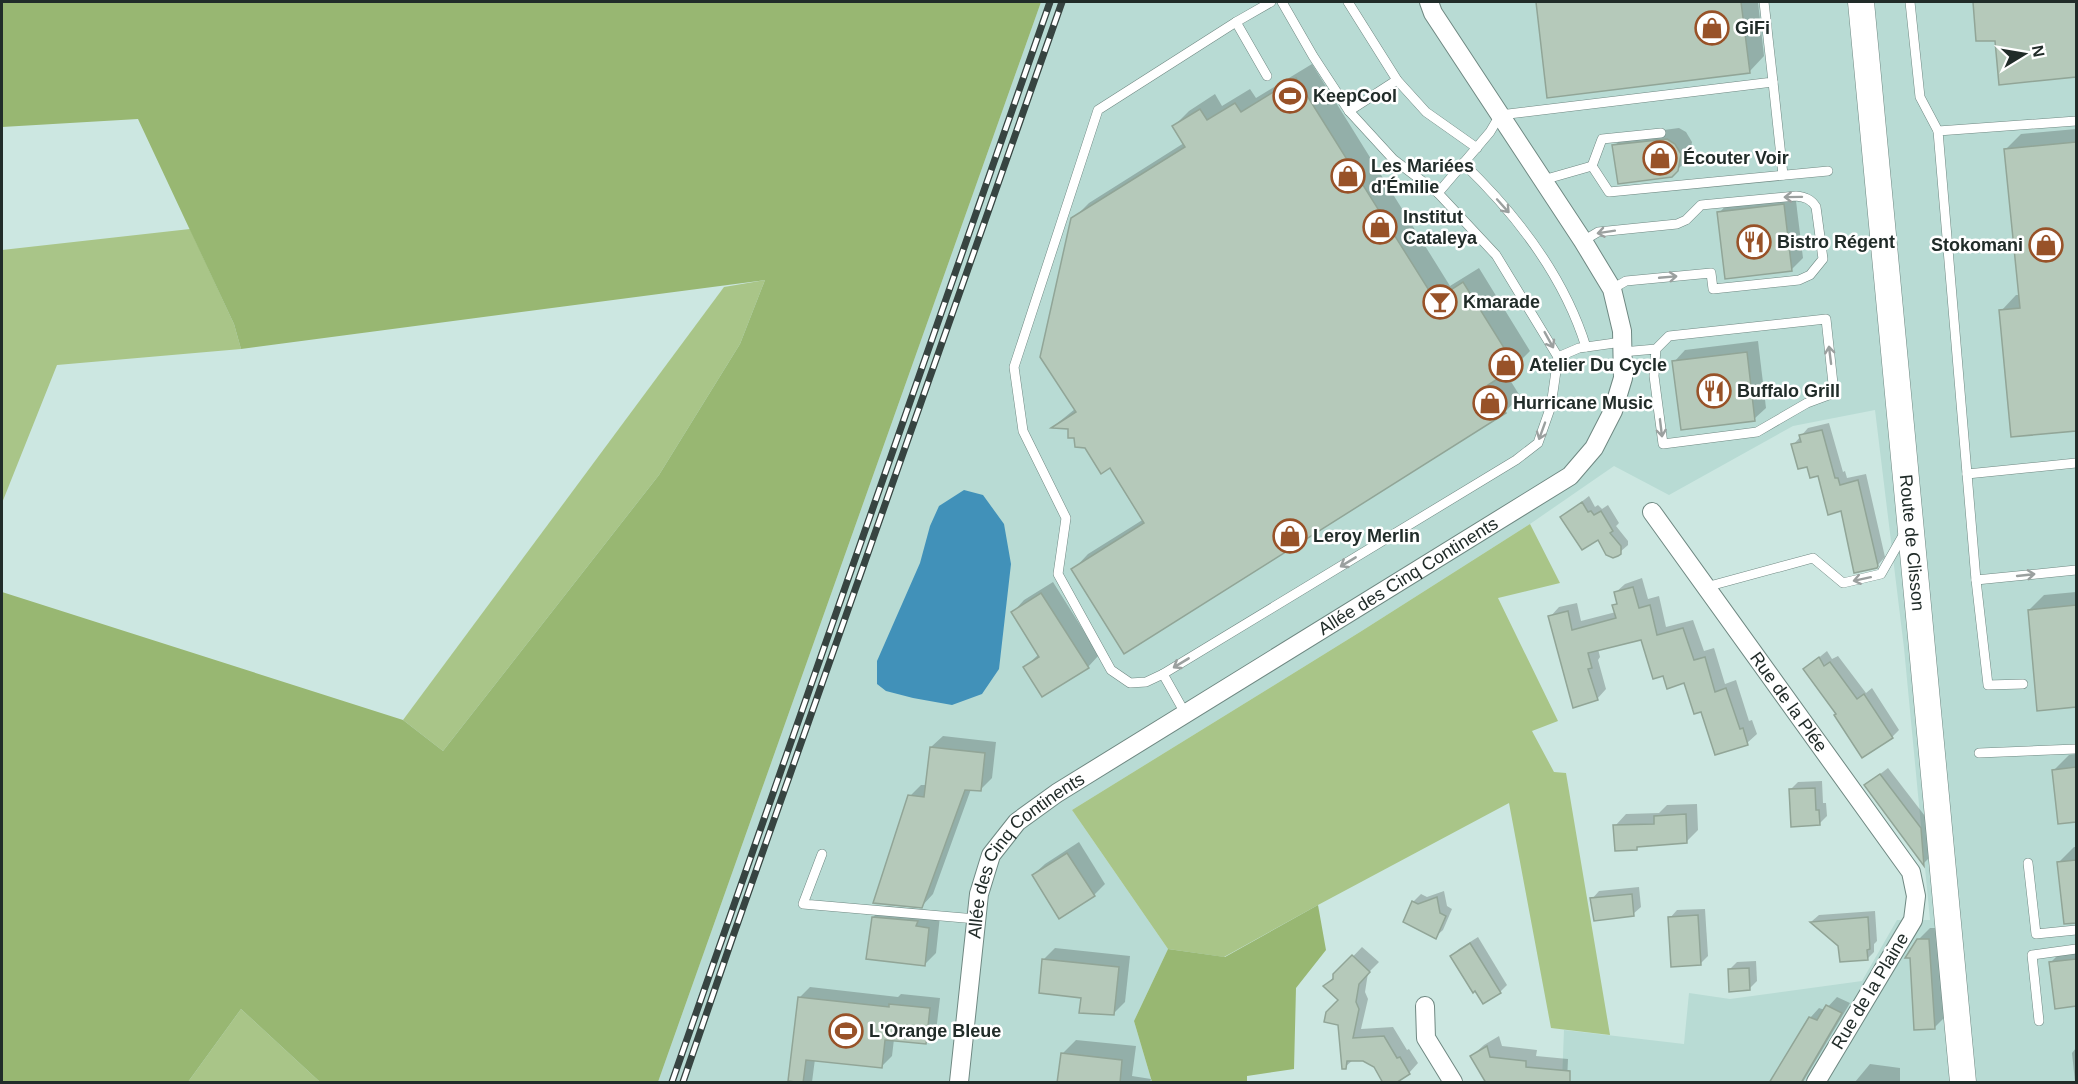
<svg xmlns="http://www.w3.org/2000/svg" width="2078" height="1084" viewBox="0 0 2078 1084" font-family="Arial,sans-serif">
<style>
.built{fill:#b8dbd4}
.green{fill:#a9c588}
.forest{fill:#98b772}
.water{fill:#4191b9}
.shadow{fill:#0003}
.building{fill:#b5c9ba;stroke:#91a597;stroke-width:1.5}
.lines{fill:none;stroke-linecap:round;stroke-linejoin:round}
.service-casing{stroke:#6f8882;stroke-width:10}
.minor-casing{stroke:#6f8882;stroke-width:20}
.secondary-casing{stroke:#6f8882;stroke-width:27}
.service{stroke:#fff;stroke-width:9}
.minor{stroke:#fff;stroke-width:18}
.secondary{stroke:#fff;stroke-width:26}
.rail-casing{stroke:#374441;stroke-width:7}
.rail{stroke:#fff;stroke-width:4.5;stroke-dasharray:14;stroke-linecap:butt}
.oneway{stroke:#9ba09f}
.labels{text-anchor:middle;stroke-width:5;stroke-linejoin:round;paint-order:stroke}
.poi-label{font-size:18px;font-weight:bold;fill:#212c29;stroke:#fff;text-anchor:start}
.street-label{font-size:18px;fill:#212c29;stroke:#fff}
</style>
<rect width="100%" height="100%" fill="#cce7e1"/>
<path class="built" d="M1041,2H2076V1082H1562L1564,1030L1684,1044L1689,993L1730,999L1862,981L1897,920H1930L1904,648L1875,410L1793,426L1669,495L1614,466L1530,524L1360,632L1072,810L1168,949L1134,1021L1152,1082H658Z"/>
<g class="green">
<path d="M190,229L234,324L241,349L57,365L2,503V250Z"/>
<path d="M765,280L740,344L659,475L443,751L403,720L724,287Z"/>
<path d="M1530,524L1560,583L1498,598L1558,721L1532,731L1554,772L1566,773L1610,1035L1551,1028L1509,803L1318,905L1224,957L1168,949L1072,810L1360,632Z"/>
<path d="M241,1009L320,1082H188Z"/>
</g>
<g class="forest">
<path d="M2,2H1041L658,1082H320L241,1009L188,1082H2V592L403,720L443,751L659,475L740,344L765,280L241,349L234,324L138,119L2,127Z"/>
<path d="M1318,905L1326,950L1296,988L1294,1069L1247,1076V1082H1152L1134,1021L1168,949L1225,957Z"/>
</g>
<path class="water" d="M964,490L983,495L1004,524L1011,564L999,669L982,694L952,705L913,698L886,691L877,684V661L920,563L930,526L939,506Z"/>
<g class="shadow">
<path d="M1537,2H1758L1764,56L1749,72L1549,96Z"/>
<path d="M1974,2H2076V76L2000,83L1996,39H1977Z"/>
<path d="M1312,64L1450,286L1479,268L1530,351L1515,366L1505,372L1520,396L1505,412L1073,570L1088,554L1144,519L1110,466L1086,447L1070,428L1054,426L1075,409L1073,219L1089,203L1184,143L1174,126L1189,111L1215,94L1222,106L1250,89L1256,98Z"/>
<path d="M1679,128L1686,132L1692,142L1689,158L1671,176L1614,146L1626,135Z"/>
<path d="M2076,129V429L2012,435L2001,311L2016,295H2020L2006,149L2021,134Z"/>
<path d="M1795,193L1803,258L1791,270L1719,213L1730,201Z"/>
<path d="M1758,341L1766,408L1754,419L1674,362L1685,350Z"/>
<path d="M1829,423L1843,472L1845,471L1847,478L1866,474L1885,557L1876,567L1843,509L1819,474L1808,465L1793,445L1808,428Z"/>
<path d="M1589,496L1595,507L1598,505L1602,509L1608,505L1619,523L1616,526L1628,541V545L1620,552L1562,517Z"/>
<path d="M1642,578L1648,599L1659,596L1666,627L1693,620L1704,651L1714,648L1725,684L1736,680L1749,721L1752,720L1757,734L1747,743L1702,710L1685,681L1664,674L1642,638L1598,649L1600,657L1598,660L1606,689L1597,699L1550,617L1559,607L1577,603L1581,621L1616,612L1614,606L1618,602L1615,593L1625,584Z"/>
<path d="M1053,582L1099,655L1088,667H1025L1039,654L1013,612L1024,600Z"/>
<path d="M2076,592V705L2038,709L2029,610L2044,595Z"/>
<path d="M1827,651L1832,659L1838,656L1866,693L1872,688L1899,730L1892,737L1838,713L1805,669Z"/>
<path d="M943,736L996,742L992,778L980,790L971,789L933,894L922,906L910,796L921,785H927L931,747Z"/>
<path d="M2076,754V821L2059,823L2054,770L2069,755Z"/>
<path d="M1888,768L1928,820L1930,857L1924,863L1866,785Z"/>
<path d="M1822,781L1823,803H1826L1827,816L1819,824L1790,790L1798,782Z"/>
<path d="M1697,804L1698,830L1686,842L1640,845L1636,849L1615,826L1626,814L1659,813L1667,805Z"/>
<path d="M1079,842L1105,884L1094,895L1033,875L1045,864Z"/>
<path d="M2074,847H2076V919L2065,921L2059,862Z"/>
<path d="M1639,887L1641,907L1633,914L1592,899L1599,891Z"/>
<path d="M1444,891L1447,906L1452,909L1443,930L1435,937L1413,902L1421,894L1427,897Z"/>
<path d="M885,906L928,910L926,915L940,916L936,953L924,965L873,917Z"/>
<path d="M1705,909L1708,956L1700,964L1670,918L1677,910Z"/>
<path d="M1875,911L1877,941L1874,944V952L1867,959L1840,945L1812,921L1819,915Z"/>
<path d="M1930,928H1940L1946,1016L1935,1027L1918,940Z"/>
<path d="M1478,937L1507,985L1500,992L1452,956L1459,949Z"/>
<path d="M2076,946V1005L2056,1007L2051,962L2066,947Z"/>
<path d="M1362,947L1379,962L1368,973L1365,992L1368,999L1361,1029L1393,1027L1407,1050L1409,1049L1418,1063L1409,1073L1375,1066L1363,1059L1353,1060L1345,1067L1340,1000L1325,986Z"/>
<path d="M1055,948L1130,956L1125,1002L1113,1014L1083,997L1044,959Z"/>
<path d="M1756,961L1757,981L1750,988L1729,970L1737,962Z"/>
<path d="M810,987L898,997L901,994L940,998L936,1032L926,1043L894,1039L892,1056L882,1066L815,1059L812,1082H789L799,998Z"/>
<path d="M1837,997L1850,1003L1803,1082H1771L1810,1018L1819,1008L1825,1010Z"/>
<path d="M1499,1036L1502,1046L1537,1050L1536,1056L1568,1059L1567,1082L1472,1056L1484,1045Z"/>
<path d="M1076,1040L1136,1046L1132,1076L1151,1079L1150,1082H1059L1062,1054Z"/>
<path d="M2076,1048V1082H2075L2072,1053Z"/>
<path d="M1870,1064L1900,1068V1082H1855Z"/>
</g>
<g class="building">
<path d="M1536,2H1741L1750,73L1547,98Z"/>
<path d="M1973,2H2076V77L1999,85L1995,41H1976Z"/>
<path d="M1296,78L1435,300L1463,282L1516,367L1488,385L1506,413L1124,654L1071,569L1144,523L1110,468L1101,474L1085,448L1075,447L1074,438H1068V429L1051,428L1076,412L1040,357L1071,218L1185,147L1172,126L1200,109L1207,120L1235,103L1241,112Z"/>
<path d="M1667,139L1675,144L1681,154L1678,171L1672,177L1618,184L1612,145Z"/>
<path d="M2076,142V431L2011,437L1999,310L2020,308L2004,149Z"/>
<path d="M1784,204L1792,271L1725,279L1717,212Z"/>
<path d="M1747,352L1755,421L1681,430L1672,361Z"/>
<path d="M1822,430L1835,478H1838L1840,485L1858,480L1878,566L1877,568L1854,573L1841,511L1828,515L1818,476L1810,478L1807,467L1798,469L1791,444L1801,442L1799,435Z"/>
<path d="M1582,502L1588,512L1591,511L1594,515L1601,511L1613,531L1610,533L1621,546V554L1618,556L1613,558L1606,555L1598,540L1582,550L1560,517Z"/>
<path d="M1633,587L1639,608L1650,605L1657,635L1683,628L1694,660L1705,657L1715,692L1726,688L1740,729L1743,728L1748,745L1715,755L1701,712L1694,714L1684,683L1667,689L1663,676L1653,679L1641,640L1588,653L1592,668L1588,669L1598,700L1573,708L1548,616L1568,611L1572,630L1616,618L1612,605L1617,604L1614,592Z"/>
<path d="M1041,593L1089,668L1042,697L1023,667L1039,657L1011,612Z"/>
<path d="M2076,605V707L2037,711L2028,610Z"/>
<path d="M1819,657L1824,666L1830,662L1857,699L1864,694L1893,738L1862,758L1834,715L1836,714L1803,669Z"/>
<path d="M930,747L985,753L981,791L965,790L922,908L873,903L908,795L924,797Z"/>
<path d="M2076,767V822L2058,824L2052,770Z"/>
<path d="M1880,774L1921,828L1924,866L1864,785Z"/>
<path d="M1815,788L1816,810H1819L1820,825L1791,827L1789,789Z"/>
<path d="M1686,814L1687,843L1637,847V850L1615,851L1613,825L1654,824V816Z"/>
<path d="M1067,853L1095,896L1059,919L1032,875Z"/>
<path d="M2076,860V923L2064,924L2057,862Z"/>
<path d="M1632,894L1634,916L1594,921L1590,898Z"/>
<path d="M1437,897L1440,913L1446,916L1436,939L1403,922L1412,901L1418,904Z"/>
<path d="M1698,915L1701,965L1671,967L1668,917Z"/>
<path d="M872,917L918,921L916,926L929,928L925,966L866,959Z"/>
<path d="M1868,917L1870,949L1867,950L1868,960L1840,962L1838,946L1810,922Z"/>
<path d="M1917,939H1929L1935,1029L1914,1030L1910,958H1905Z"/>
<path d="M1470,943L1501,993L1483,1004L1475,991L1473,993L1450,956Z"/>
<path d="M1352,955L1370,972L1359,984L1356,1002L1359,1009L1353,1038L1384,1036L1397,1058L1400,1057L1410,1074L1396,1083H1383L1374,1067L1363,1061H1347L1346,1069H1342L1338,1025L1324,1022L1326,1012L1338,1000L1323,986L1333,979V974Z"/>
<path d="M1042,959L1119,967L1114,1015L1079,1013L1081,998L1039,993Z"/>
<path d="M2076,959V1006L2055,1009L2049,962Z"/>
<path d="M1749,968L1750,990L1729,992L1728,969Z"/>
<path d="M798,997L889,1007V1004L930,1008L926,1044L885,1040L882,1068L806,1060L803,1083L788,1081Z"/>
<path d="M1826,1005L1842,1013L1801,1083H1769L1809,1017L1817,1020Z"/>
<path d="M1487,1046L1490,1057L1526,1061V1067L1570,1071V1083H1486L1470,1056Z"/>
<path d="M1061,1053L1122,1060L1120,1083H1057Z"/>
</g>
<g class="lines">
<defs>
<g id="service">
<path d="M1282,2L1313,56L1349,111L1393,159L1438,193L1496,255L1558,357"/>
<path d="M1348,2L1397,80L1426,112L1477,148"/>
<path d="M1910,2L1920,97L1938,131"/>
<path d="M1267,76L1236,22L1271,2"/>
<path d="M1773,82L1783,175"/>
<path d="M1349,111L1397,80"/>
<path d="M1463,163C1517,215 1564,276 1586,347"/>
<path d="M1592,166L1602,139L1661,133"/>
<path d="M1543,180L1592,166L1609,192L1828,171"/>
<path d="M1438,193L1490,132L1500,115L1773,82L1764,2"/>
<path d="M1583,241L1598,232L1677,224L1686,220L1701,205L1796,196C1805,197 1811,199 1816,207L1823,259L1810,275L1799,280L1713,289L1711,273L1626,281L1612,289"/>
<path d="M1622,352L1656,349L1669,336L1826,319L1834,393L1807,403L1757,432L1663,444L1654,376L1656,349"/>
<path d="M1967,474L2076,463"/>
<path d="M1976,580L2076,570"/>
<path d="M1706,587L1813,558L1843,583L1881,574L1905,532"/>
<path d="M1163,674L1146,682L1130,683L1111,670L1058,574L1066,518L1023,431L1014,367L1098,110L1236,22"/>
<path d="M2023,684L1988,685L1976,580L1938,131L2076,121"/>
<path d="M1185,713L1163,674L1516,460L1538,443L1551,406L1558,357L1579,348L1622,342"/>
<path d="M1979,753L2076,749"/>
<path d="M822,854L803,904L976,919"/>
<path d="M2028,863L2036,934L2076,930"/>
<path d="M2039,1021L2032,955L2076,949"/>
</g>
<g id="minor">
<path id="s1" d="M1652,512L1911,872L1916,896L1913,920L1816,1082"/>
<path d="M1425,1006L1426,1038L1453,1082"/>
<path id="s2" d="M959,1082L979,894L991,855L1017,822L1057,793L1570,476L1594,448L1613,411L1623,378L1622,331L1612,289L1583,241L1433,13L1429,2"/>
</g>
<g id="secondary">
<path id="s3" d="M1861,2L1963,1082"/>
</g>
</defs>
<use href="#service" class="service-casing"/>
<use href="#minor" class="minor-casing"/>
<use href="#secondary" class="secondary-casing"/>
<use href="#service" class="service"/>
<use href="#minor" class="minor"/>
<use href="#secondary" class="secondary"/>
<defs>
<g id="rail">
<path d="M672,1082L1050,2"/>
<path d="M683,1082L731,942L1062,2"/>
</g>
</defs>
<use href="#rail" class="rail-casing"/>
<use href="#rail" class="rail"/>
</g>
<defs><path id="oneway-shaft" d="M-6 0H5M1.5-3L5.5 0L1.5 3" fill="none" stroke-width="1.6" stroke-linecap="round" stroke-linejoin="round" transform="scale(1.5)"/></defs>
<g class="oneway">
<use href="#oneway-shaft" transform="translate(1793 197) rotate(179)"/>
<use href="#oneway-shaft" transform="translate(1503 206) rotate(48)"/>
<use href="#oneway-shaft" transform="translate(1606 232) rotate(171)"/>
<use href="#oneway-shaft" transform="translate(1668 277) rotate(-5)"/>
<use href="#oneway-shaft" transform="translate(1549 340) rotate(61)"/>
<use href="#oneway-shaft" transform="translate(1830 355) rotate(-97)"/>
<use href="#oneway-shaft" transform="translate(1661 428) rotate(83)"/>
<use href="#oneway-shaft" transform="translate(1542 431) rotate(110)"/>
<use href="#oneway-shaft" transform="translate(1348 562) rotate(149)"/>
<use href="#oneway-shaft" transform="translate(2026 575) rotate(-6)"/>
<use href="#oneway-shaft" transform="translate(1862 579) rotate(168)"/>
<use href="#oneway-shaft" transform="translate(1181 663) rotate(149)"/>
</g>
<defs>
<symbol id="shop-ring" viewBox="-11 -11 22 22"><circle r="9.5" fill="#fff" stroke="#985228" stroke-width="1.5"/><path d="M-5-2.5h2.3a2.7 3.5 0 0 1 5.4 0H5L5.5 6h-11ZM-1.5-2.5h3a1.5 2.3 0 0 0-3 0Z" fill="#985228"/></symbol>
<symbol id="stadium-ring" viewBox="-11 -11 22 22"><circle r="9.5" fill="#fff" stroke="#985228" stroke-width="1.5"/><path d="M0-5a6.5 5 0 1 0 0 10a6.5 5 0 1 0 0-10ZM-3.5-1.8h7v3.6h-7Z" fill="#985228"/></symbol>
<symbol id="restaurant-ring" viewBox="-11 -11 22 22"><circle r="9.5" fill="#fff" stroke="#985228" stroke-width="1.5"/><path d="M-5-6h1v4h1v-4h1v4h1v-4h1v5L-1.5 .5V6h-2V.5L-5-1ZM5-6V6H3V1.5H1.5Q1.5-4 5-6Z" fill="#985228"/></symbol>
<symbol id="bar-ring" viewBox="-11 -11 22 22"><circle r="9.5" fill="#fff" stroke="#985228" stroke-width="1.5"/><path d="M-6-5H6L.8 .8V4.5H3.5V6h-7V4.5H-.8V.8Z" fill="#985228"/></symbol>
</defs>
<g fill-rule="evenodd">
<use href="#shop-ring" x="1693" y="9" width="38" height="38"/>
<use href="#stadium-ring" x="1271" y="77" width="38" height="38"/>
<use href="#shop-ring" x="1641" y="139" width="38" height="38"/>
<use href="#shop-ring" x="1329" y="157" width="38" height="38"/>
<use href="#shop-ring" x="1361" y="208" width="38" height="38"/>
<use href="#restaurant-ring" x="1735" y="223" width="38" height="38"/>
<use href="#shop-ring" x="2027" y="226" width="38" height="38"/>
<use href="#bar-ring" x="1421" y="283" width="38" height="38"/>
<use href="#shop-ring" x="1487" y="346" width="38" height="38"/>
<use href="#restaurant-ring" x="1695" y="372" width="38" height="38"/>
<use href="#shop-ring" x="1471" y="384" width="38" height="38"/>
<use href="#shop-ring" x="1271" y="517" width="38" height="38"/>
<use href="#stadium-ring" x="827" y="1012" width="38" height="38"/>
</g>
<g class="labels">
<g class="poi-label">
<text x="1735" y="34">GiFi</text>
<text x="1313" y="102">KeepCool</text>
<text x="1683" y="164">Écouter Voir</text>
<text x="1371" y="172">Les Mariées<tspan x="1371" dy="21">d'Émilie</tspan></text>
<text x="1403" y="223">Institut<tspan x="1403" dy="21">Cataleya</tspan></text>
<text x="1777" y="248">Bistro Régent</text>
<text x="2023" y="251" text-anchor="end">Stokomani</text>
<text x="1463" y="308">Kmarade</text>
<text x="1529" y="371">Atelier Du Cycle</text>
<text x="1737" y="397">Buffalo Grill</text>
<text x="1513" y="409">Hurricane Music</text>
<text x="1313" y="542">Leroy Merlin</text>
<text x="869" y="1037">L'Orange Bleue</text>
</g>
<g class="street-label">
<text dy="6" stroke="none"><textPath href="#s3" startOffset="543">Route de Clisson</textPath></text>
<text dy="6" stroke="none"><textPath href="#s2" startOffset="734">Allée des Cinq Continents</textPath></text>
<text dy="6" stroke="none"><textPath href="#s1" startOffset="234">Rue de la Plée</textPath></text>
<text dy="6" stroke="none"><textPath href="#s2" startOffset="248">Allée des Cinq Continents</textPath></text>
<text transform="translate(1870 991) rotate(-59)" y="6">Rue de la Plaine</text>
</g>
</g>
<rect width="2078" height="1084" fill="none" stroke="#212c29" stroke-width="6"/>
<g transform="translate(2024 54) rotate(79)" stroke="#ffffff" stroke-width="4.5" paint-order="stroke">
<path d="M0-4.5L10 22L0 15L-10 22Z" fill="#212c29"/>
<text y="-9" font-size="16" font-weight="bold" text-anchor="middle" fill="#212c29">N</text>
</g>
</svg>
